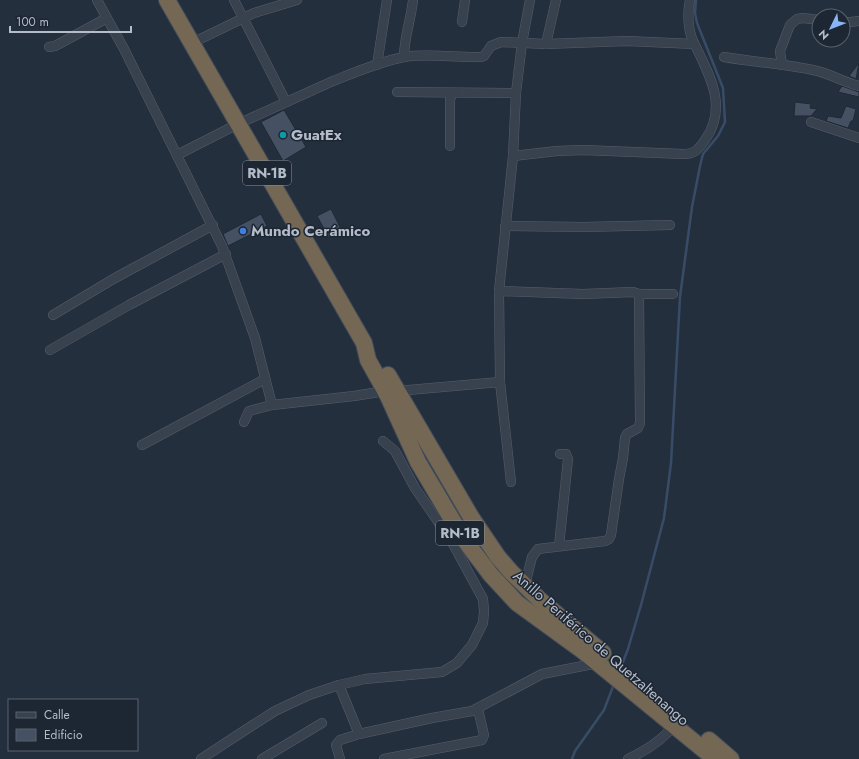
<svg xmlns="http://www.w3.org/2000/svg" width="859" height="759" viewBox="0 0 859 759" font-family="Jost,sans-serif">
<style>
.lines{fill:none;stroke-linecap:round;stroke-linejoin:round}
.stream{stroke:#394c67;stroke-width:2.5}
.building{fill:#455162;stroke:#1f2835}
.street-casing{stroke:#565f6c;stroke-width:10}
.highway-casing{stroke:#434c59;stroke-width:18}
.street{stroke:#38414e;stroke-width:9}
.highway{stroke:#746855;stroke-width:16}
.culture-dot{fill:#0f9aa8;stroke:#1d2633;stroke-width:1.5}
.shop-dot{fill:#3f7fe0;stroke:#1d2633;stroke-width:1.5}
.labels{text-anchor:middle;stroke-width:3;stroke-linejoin:round;paint-order:stroke}
.shield{fill:#1d2633;stroke:#878f9c;stroke-width:1}
.shield-label{font-size:14px;font-weight:bold;fill:#b4bcc9}
.poi-label{font-size:15px;font-weight:bold;fill:#b4bcc9;stroke:#1d2633;text-anchor:start}
.street-label{font-size:15px;fill:#b4bcc9;stroke:#1d2633}
</style>
<rect width="100%" height="100%" fill="#242f3e"/>
<g class="lines">
<g class="stream">
<path d="M619,672L628,649L641,605L664,518L671,463L680,297L692,207L700,166L703,154L718,136L725,122L723,88L697,23L695,13L696,0"/>
<path d="M572,759L575,751L604,710L614,684"/>
</g>
</g>
<g class="building">
<path d="M859,63L856,79L849,76Z"/>
<path d="M842,86L859,92V97L838,92Z"/>
<path d="M795,102L811,104L810,108L817,109L811,116H794Z"/>
<path d="M846,106L856,109L853,121H851L848,128L826,121L828,116L841,118Z"/>
<path d="M284,110L306,147L283,161L261,122Z"/>
<path d="M331,209L342,231L329,238L317,216Z"/>
<path d="M261,214L267,226L228,246L223,234Z"/>
</g>
<g class="lines">
<defs>
<g id="street">
<path d="M97,0L124,49L222,246L255,338L272,405"/>
<path d="M234,0L286,102"/>
<path d="M462,22L465,0"/>
<path d="M843,23L859,21"/>
<path d="M192,43L254,13L297,0"/>
<path d="M546,44L556,0"/>
<path d="M49,47L55,46L107,18"/>
<path d="M404,57C404,37 411,20 413,0"/>
<path d="M724,57C754,62 784,64 813,70C829,73 843,82 859,86"/>
<path d="M377,65L387,0"/>
<path d="M782,65L780,51L790,25L797,19L803,18L819,20"/>
<path d="M397,92L516,93"/>
<path d="M811,122L859,138"/>
<path d="M450,146V99L453,93"/>
<path d="M177,155L238,124L333,81C353,73 382,61 404,57C429,53 456,58 481,57L484,56L491,46L501,42L546,44L627,41L694,44"/>
<path d="M513,156L557,151L583,150L683,154C695,154 698,150 705,140C728,108 710,76 695,45C688,33 687,14 690,0"/>
<path d="M505,226L583,227L670,225"/>
<path d="M499,291L583,294L633,292L639,294H673"/>
<path d="M53,315L115,278L213,225"/>
<path d="M50,350L129,305L226,254"/>
<path d="M397,391L500,382"/>
<path d="M244,422L249,411L272,405L354,396L385,391"/>
<path d="M142,445L265,379"/>
<path d="M511,482L500,382L499,291L513,156L516,93L522,43L530,0"/>
<path d="M559,546L568,459L566,454H560"/>
<path d="M525,585L532,557L538,549L605,541L609,539L611,535L619,479L623,458L625,438L627,434L638,428L640,423L639,294"/>
<path d="M339,685L359,734"/>
<path d="M201,759L253,725L275,711L309,695L339,685L365,679L442,672L457,663L472,645L483,623L484,611L483,599L452,542L415,488L395,451L383,441"/>
<path d="M262,759L322,723"/>
<path d="M340,759L336,745L340,740L359,734L432,718L472,711L542,674L598,663"/>
<path d="M384,759L482,740L484,735L478,709"/>
<path d="M628,759C645,751 663,740 674,725"/>
</g>
<g id="highway">
<path d="M167,0L364,343L368,360L388,396L418,462L463,538L491,575L517,603L583,651L715,759"/>
<path d="M388,375L471,517L498,557L511,572L541,601L603,653"/>
<path d="M709,740L731,759"/>
</g>
</defs>
<use href="#street" class="street-casing"/>
<use href="#highway" class="highway-casing"/>
<use href="#street" class="street"/>
<use href="#highway" class="highway"/>
</g>
<circle class="culture-dot" cx="283" cy="135" r="4"/>
<circle class="shop-dot" cx="243" cy="231" r="4"/>
<g class="labels">
<g class="shield">
<rect x="243" y="161" width="48" height="24" rx="3"/>
<rect x="436" y="521" width="48" height="24" rx="3"/>
</g>
<g class="shield-label">
<text x="267" y="178">RN-1B</text>
<text x="460" y="538">RN-1B</text>
</g>
<g class="poi-label">
<text x="291" y="140">GuatEx</text>
<text x="251" y="236">Mundo Cerámico</text>
</g>
<g class="street-label">
<text transform="translate(601 648) rotate(41)" y="5">Anillo Periférico de Quetzaltenango</text>
</g>
</g>
<rect x="8" y="699" width="130" height="52" fill="#1d2633" stroke="#59626f"/>
<rect x="16" y="712" width="20" height="6" fill="#38414e" stroke="#59626f"/>
<text x="44" y="719" font-size="12" fill="#b4bcc9">Calle</text>
<rect x="16" y="729" width="20" height="12" fill="#455162" stroke="#59626f"/>
<text x="44" y="739" font-size="12" fill="#b4bcc9">Edificio</text>
<g transform="translate(831 28) rotate(227)"><circle r="19" fill="#1d2633" stroke="#59626f"/>
<path d="M0-3L7 15L0 10L-7 15Z" fill="#8ab4f8"/>
<text y="-6" font-size="11" font-weight="bold" text-anchor="middle" fill="#b4bcc9">N</text>
</g>
<path d="M10 26v6h121v-6" fill="none" stroke="#b4bcc9" stroke-width="2"/>
<text x="16" y="26" font-size="12" fill="#b4bcc9" stroke="#1d2633" stroke-width="3" paint-order="stroke">100 m</text>
</svg>
